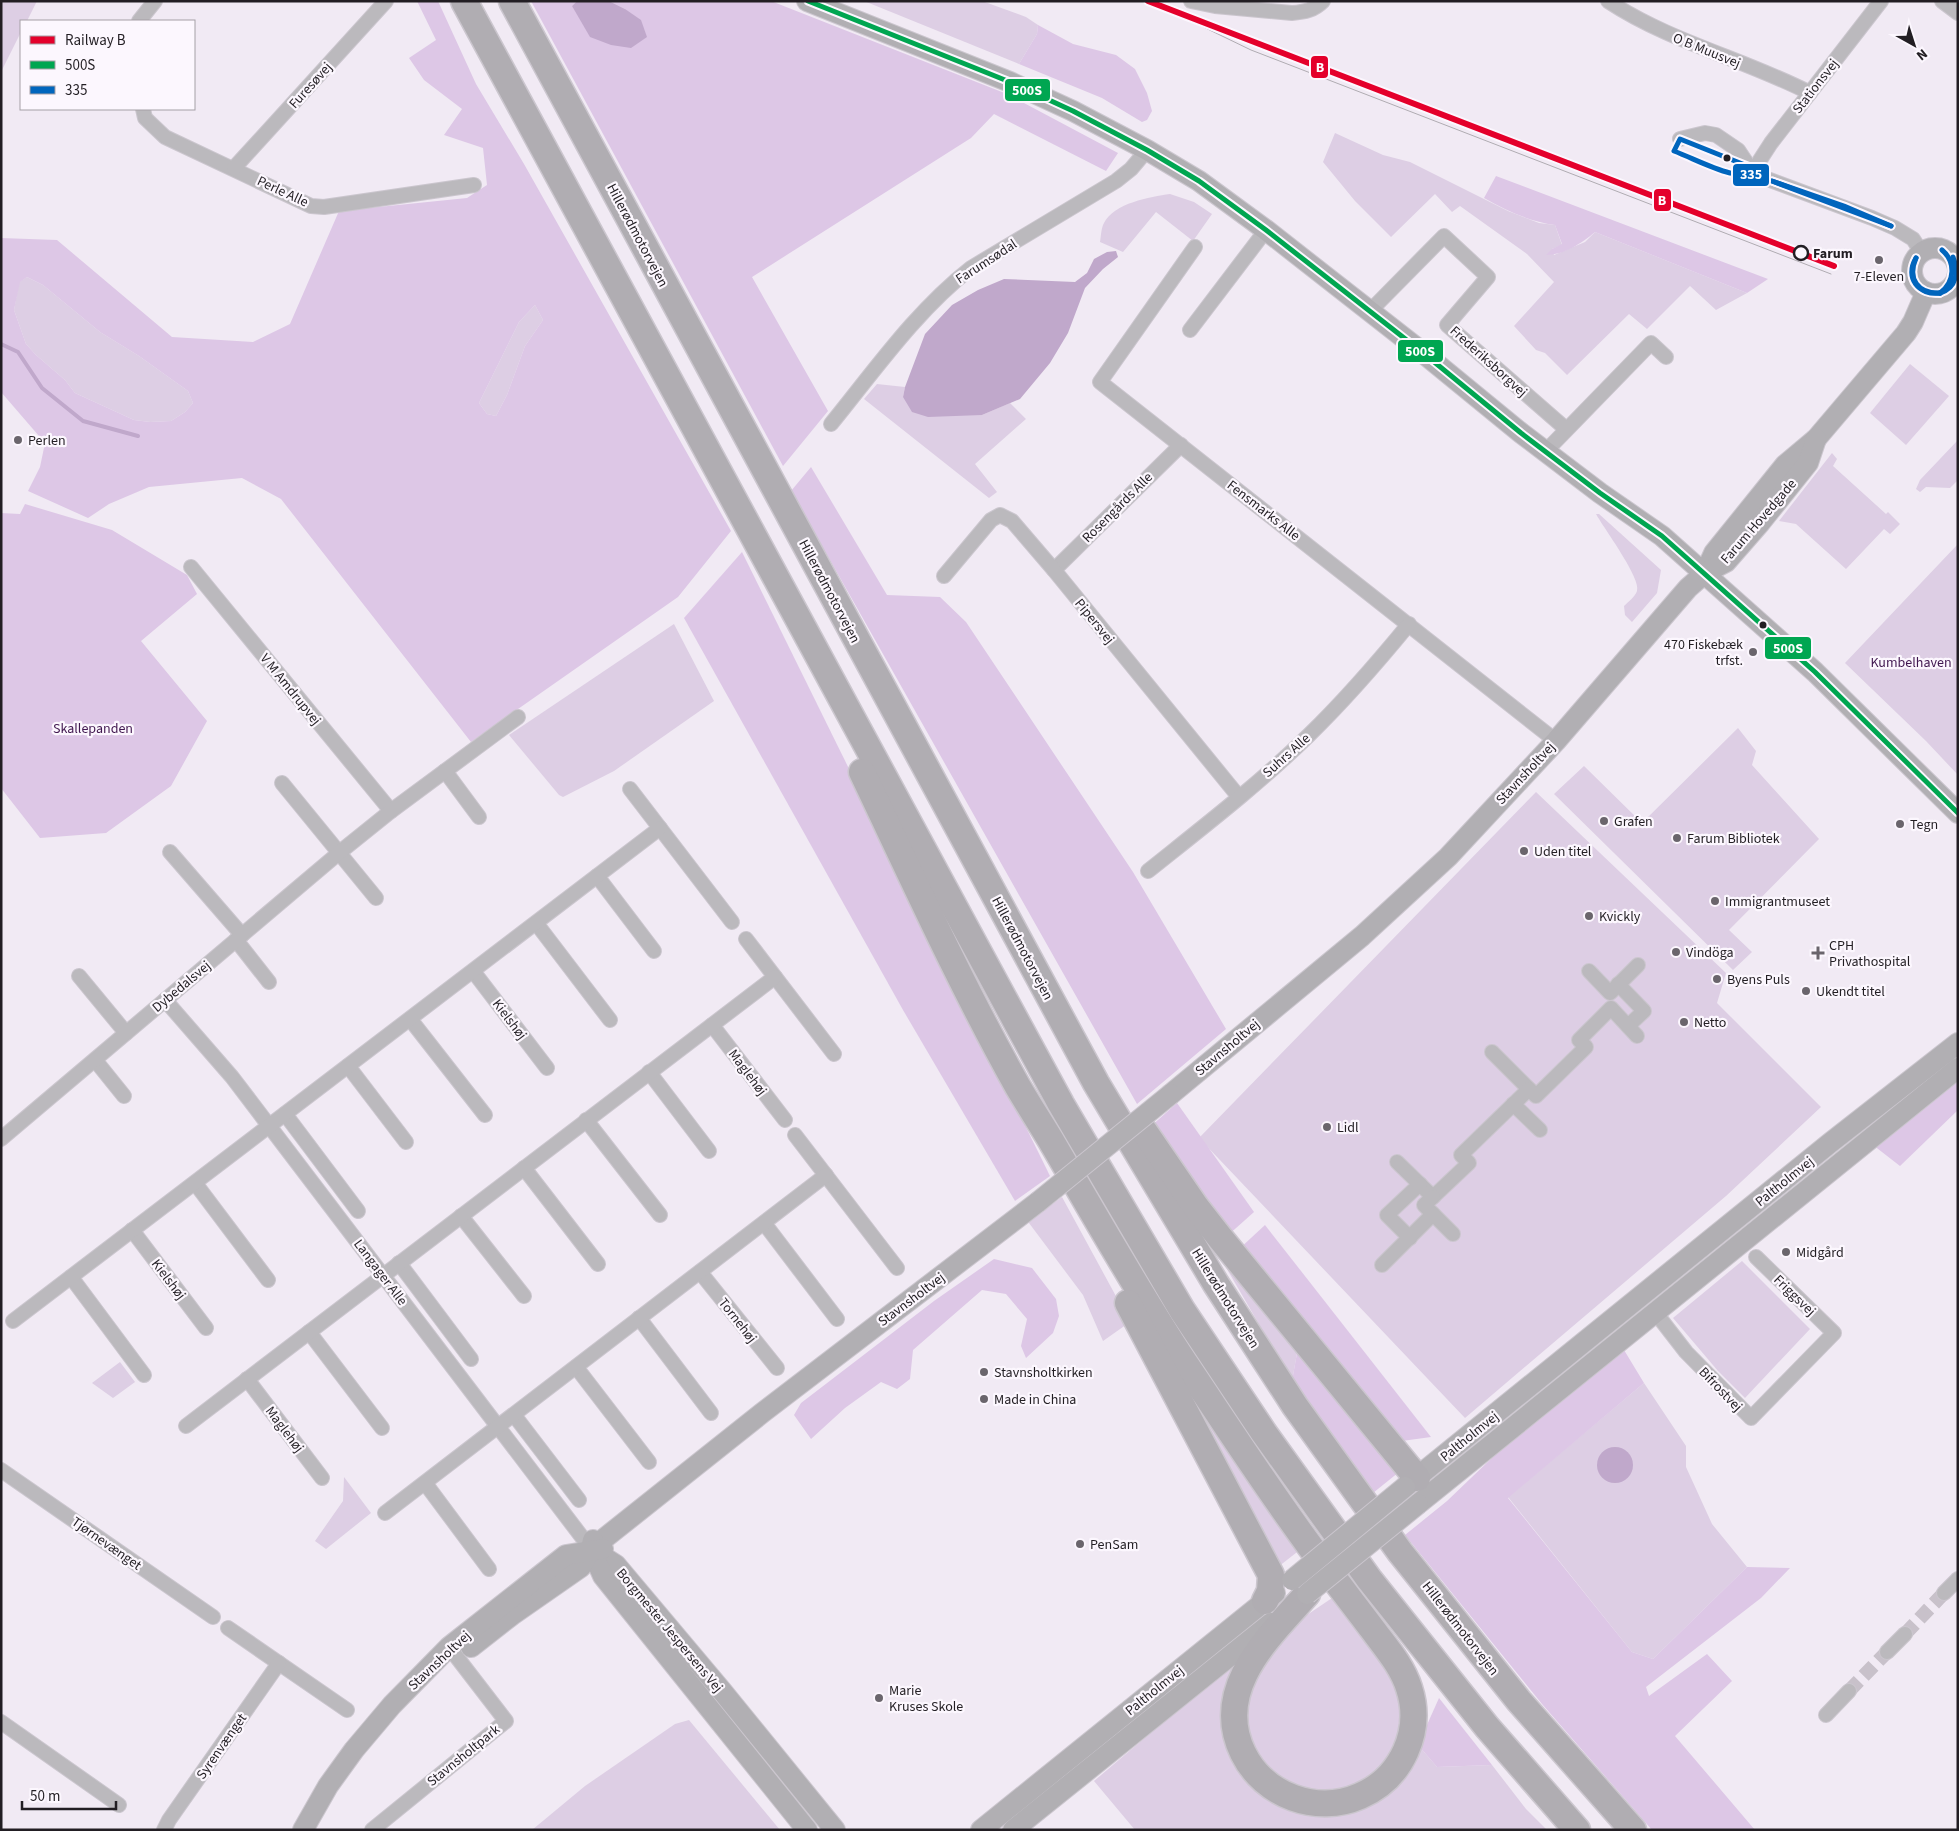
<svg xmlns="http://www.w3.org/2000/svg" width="1959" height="1831" viewBox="0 0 1959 1831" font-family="'Source Sans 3',sans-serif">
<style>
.green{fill:#ddcee4}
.forest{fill:#ddc7e6;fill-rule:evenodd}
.water{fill:#c0a8cb}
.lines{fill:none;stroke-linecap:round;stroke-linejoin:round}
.stream{stroke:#c0a8cb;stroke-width:4}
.street-tunnel{stroke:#c8c1ca;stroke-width:14;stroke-dasharray:14 7;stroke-linecap:butt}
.street-casing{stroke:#cbc6ce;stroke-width:16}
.secondary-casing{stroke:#cbc6ce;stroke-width:22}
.highway-casing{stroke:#cbc6ce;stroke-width:29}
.street{stroke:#bbb9bd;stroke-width:14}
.secondary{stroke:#b1afb3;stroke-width:20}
.highway{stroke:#b0adb2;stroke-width:26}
.tram{stroke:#b0acb2;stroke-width:1}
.secondary-bridge-casing{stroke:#cbc6ce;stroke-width:22;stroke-linecap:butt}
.secondary-bridge{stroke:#b1afb3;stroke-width:20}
.bus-1-casing{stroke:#fcf7fe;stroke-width:9}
.bus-2-casing{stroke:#fcf7fe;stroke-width:9}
.bus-1{stroke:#00a651;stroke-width:5}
.bus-2{stroke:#0065bd;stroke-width:5}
.rail-1-casing{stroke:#fcf7fe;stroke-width:10}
.rail-1{stroke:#e4002b;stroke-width:6}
.bus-dot{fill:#221e23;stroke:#fcf7fe;stroke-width:2}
.stop-dot{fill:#fcf7fe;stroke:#221e23;stroke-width:2.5}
.poi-dot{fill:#6a656c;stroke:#fcf7fe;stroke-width:2}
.labels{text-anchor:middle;stroke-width:4.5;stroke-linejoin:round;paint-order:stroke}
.street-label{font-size:14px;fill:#221e23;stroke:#fcf7fe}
.stop-label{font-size:14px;font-weight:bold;fill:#221e23;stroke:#fcf7fe;text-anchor:start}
.poi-label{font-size:14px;fill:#221e23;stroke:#fcf7fe;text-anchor:start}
.park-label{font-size:14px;fill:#40174f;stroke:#fcf7fe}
.line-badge{stroke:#fcf7fe;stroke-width:2}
.badge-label{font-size:14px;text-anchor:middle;font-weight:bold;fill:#fff}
</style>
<rect width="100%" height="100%" fill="#f1eaf4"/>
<g class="green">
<path d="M1,1H37L27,21H21V32L1,72Z"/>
<path d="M864,1H982L1026,17L1038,25L1037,34L1019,64Z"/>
<path d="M1335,133L1383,155L1410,162L1508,211L1539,223L1555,225L1562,245L1552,249L1554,255L1585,242L1595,232L1747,293L1716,310L1690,286L1647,329L1629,314L1567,375L1545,353L1536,350L1514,326L1554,282L1527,254L1460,206L1452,212L1435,194L1391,237L1355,201L1323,162Z"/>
<path d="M1170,194L1194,202L1212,214L1193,241L1156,212L1123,252L1100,242C1101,237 1101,228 1104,223C1114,203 1150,197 1170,194Z"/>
<path d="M27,277L43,285L100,332L139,356L188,391L193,403L185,412L171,421L150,422L134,420L75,393L65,380L36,355L26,344L14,310L19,282Z"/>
<path d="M535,305L543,320L525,346L507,395L496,416L487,414L479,403L519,322Z"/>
<path d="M1910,364L1949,396L1906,445L1870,413Z"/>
<path d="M877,384L905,387L903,397L982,415L1010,403L1026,419L975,464L997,492L989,498L864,399Z"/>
<path d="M1958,440V480L1950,488L1926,487L1920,492L1916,489L1920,480Z"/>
<path d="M1832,453L1837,459L1833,466L1886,514L1888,512L1900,524L1890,534L1884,529L1846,569L1796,524L1779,521Z"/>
<path d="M1596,514H1599L1661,570L1657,593L1632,622L1625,615L1624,606C1628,602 1635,597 1637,591C1642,579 1603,527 1596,514Z"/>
<path d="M1958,544V775L1926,741L1845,663Z"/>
<path d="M674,624L714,701L614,771L563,797L559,795L509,735Z"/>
<path d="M1738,728L1756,751L1752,765L1819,839L1729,930L1752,952L1733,970L1554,794L1584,766L1642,823Z"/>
<path d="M1536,792L1726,973L1717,1003L1821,1107L1726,1196L1465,1418L1199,1138Z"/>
<path d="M1062,1197L1130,1322L1103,1341L1083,1295L1026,1219L1043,1211Z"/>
<path d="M1742,1261L1810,1329L1745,1398L1718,1371L1673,1318Z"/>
<path d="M1224,1264L1297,1353L1292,1381Z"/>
<path d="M1149,1327L1301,1549L1278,1567Z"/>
<path d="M120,1362L135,1382L113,1398L92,1383Z"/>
<path d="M1644,1383L1686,1446V1467L1712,1524L1747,1567L1653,1659L1632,1652L1508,1497Z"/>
<path d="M344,1477L371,1513L326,1549L315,1541L343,1501Z"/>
<path d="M1335,1596L1391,1671L1400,1701L1398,1740L1380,1770L1350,1787L1318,1794L1291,1787L1266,1772L1246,1739L1243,1711L1254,1672L1298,1621Z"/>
<path d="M1251,1648L1227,1745L1326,1809L1418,1745L1437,1767L1492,1765L1526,1809L1547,1830H1135L1094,1781Z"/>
<path d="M689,1720L780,1830H532L585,1786L675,1724Z"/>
</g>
<g class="forest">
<path d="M417,1H438L476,84L524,164L731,531L678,597L471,742L281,499L242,478L149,487L109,504L88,518L28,491L40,467L45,443L1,392V238L57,240L172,337L253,342L290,324L339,211L467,198L487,185L483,148L444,135L462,109L424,80L409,58L436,40ZM27,277L43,285L100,332L139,356L188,391L193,403L185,412L171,421L150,422L134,420L75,393L65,380L36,355L26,344L14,310L20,282ZM535,305L543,320L525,346L507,395L496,416L487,414L479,403L519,322Z"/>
<path d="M531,1H577L572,6L625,9L609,1H771L1007,94L1118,153L1106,171L994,114L971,138L752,277L828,411L783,466Z"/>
<path d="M1038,25L1073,44L1116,55L1135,69L1147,93L1152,111L1147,120L1142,122L1102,98L1019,64L1037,34Z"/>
<path d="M1496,176L1768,279L1747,293L1595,232C1582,243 1564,255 1546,255L1552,249L1562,244L1555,225C1528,221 1507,211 1484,198Z"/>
<path d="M811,467L887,595L940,597L966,622L1133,872L1226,1029L1137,1104L791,491Z"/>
<path d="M25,504L112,530L187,575L197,594L141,641L207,721L171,786L106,833L40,838L1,788V513L20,514Z"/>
<path d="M742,552L1050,1176L1015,1201L903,1010L684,618Z"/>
<path d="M1958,1076V1110L1900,1166L1873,1145Z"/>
<path d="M1177,1103L1254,1212L1226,1237L1149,1128Z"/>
<path d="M1265,1225L1431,1437L1402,1441L1238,1250Z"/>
<path d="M994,1259L1032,1268L1056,1299L1059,1316L1053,1333L1026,1358L1021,1346L1027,1319L1006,1294L982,1290L913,1350L910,1379L897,1389L881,1382L845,1408L811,1439L794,1415L801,1403L934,1301Z"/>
<path d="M1624,1350L1644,1383L1508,1498L1632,1652L1653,1659L1747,1567L1790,1568L1761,1598L1646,1687L1649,1696L1707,1654L1732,1681L1675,1736L1755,1830H1652L1542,1704L1405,1535L1447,1501L1495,1455Z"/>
<path d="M1297,1353L1399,1472L1373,1493L1292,1381Z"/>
<path d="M1439,1698L1492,1765L1437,1767L1418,1745Z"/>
</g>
<g class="water">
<path d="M577,1H609L625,9L641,20L647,37L631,48L611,45L590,37L572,6Z"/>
<path d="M1116,251L1118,257L1103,269L1085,288L1068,333L1050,363L1020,399L982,415L928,417L912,412L903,397L905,387L925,334L952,305L978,290L1004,279L1075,282L1087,273L1094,259L1107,252Z"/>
<circle cx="1615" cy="1465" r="18"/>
</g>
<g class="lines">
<path class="stream" d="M1,344L18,352L42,388L83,421L138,436"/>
<g class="street-tunnel">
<path d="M1905,1634L1944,1593"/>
<path d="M1849,1691L1887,1652"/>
</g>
<defs>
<g id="street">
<path d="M1191,1L1215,6L1292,13C1305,12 1314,10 1323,1"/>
<path d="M1608,1C1670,42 1744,59 1810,93"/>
<path d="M1942,1L1958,13"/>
<path d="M139,21L155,1"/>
<path d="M143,109L145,118L165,137L311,206L324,207L474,185"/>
<path d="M1680,139L1705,133L1716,135L1738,150L1754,174L1872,218L1895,228L1913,239L1922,253"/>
<path d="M234,168L386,1"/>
<path d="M1754,174L1760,160L1771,143L1881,1"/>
<path d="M1195,247L1100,382L1556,741"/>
<path d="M1370,311L1444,236L1488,277L1447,325L1566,429"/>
<path d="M1190,330L1266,230"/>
<path d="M831,424C875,370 916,311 971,268L1116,181L1131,169L1147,150"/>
<path d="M1545,452L1651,343L1666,357"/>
<path d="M191,567L391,811"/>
<path d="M1054,570L1181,445"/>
<path d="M944,576L991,520L1000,515L1012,521L1054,570L1239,797"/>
<path d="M445,771L479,817"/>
<path d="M282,783L376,898"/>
<path d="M630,789L732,922"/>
<path d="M170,852L242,935"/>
<path d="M1148,871C1203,827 1259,784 1309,735C1345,700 1377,663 1409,624"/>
<path d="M597,876L654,951"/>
<path d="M536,923L610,1020"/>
<path d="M746,939L834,1054"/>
<path d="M236,940L269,982"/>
<path d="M473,971L547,1068"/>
<path d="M1589,971L1610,993L1638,965"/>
<path d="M79,976L126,1033"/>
<path d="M1618,984L1644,1011L1628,1026"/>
<path d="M165,1000L232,1077L591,1549"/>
<path d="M410,1019L485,1115"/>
<path d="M712,1025L785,1120"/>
<path d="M1492,1052L1529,1089"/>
<path d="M95,1060L124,1096"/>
<path d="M348,1066L406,1142"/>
<path d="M649,1072L709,1151"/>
<path d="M1513,1104L1540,1130"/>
<path d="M285,1114L358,1211"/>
<path d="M586,1120L660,1215"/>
<path d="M795,1135L897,1268"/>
<path d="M1,1139L340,852L391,811L518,717"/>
<path d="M1397,1162L1433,1197L1469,1163L1461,1155L1529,1089L1536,1096L1586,1047L1579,1040L1611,1008L1637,1036"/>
<path d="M524,1168L598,1264"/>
<path d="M195,1183L268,1280"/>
<path d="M1433,1197L1424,1205L1433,1214"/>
<path d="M461,1216L524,1296"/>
<path d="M764,1223L837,1319"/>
<path d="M132,1230L206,1328"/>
<path d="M1410,1238L1387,1215L1420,1184"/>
<path d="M399,1263L471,1359"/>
<path d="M1382,1265L1433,1214L1453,1234"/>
<path d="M700,1272L777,1368"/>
<path d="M71,1277L144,1375"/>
<path d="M1655,1312L1686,1352L1751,1418L1834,1333L1756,1257"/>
<path d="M639,1318L711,1413"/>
<path d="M13,1321L660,828"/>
<path d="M309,1332L382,1428"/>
<path d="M576,1367L649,1462"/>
<path d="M247,1379L322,1478"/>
<path d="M514,1415L579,1500"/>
<path d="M186,1426L775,977"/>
<path d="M1,1470L213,1617"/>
<path d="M425,1483L489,1569"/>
<path d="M385,1513L826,1175"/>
<path d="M1944,1593L1958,1579"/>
<path d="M228,1628L347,1710"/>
<path d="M1887,1652L1905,1634"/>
<path d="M1826,1715L1849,1691"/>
<path d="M1,1722L119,1805"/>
<path d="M164,1830L169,1820L279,1663"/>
<path d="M372,1830L506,1721L449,1647"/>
</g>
<g id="secondary">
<path d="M807,1L1010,82L1073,111L1147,150L1199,181L1266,230L1422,352L1521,433L1600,493L1662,536L1815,672L1958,813"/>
<circle cx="1935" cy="271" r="23"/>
<path d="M1705,573L1714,553L1785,465L1816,439L1906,333L1913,322L1926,292"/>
<path d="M1171,1094L1362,936L1448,857L1556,741L1688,588L1705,573L1726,562L1760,523L1808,463L1816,439"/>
<path d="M1406,1486L1830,1143L1958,1043"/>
<path d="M1418,1504L1958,1068"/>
<path d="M591,1549L762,1413L1038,1202"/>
<path d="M591,1549L616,1565L722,1691L835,1830"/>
<path d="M591,1549L603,1576L807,1830"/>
<path d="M471,1647L512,1615L581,1567L591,1549L593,1540"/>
<path d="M303,1830L328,1786L354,1750L392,1705L449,1647L566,1555L603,1549"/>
<path d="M981,1830L1275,1593"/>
<path d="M1013,1830L1271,1623"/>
</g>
<g id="highway">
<path d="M464,1L1017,1023L1061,1104L1182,1310L1264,1433L1369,1579L1487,1727L1577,1830"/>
<path d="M512,1L1096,1083L1216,1284L1295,1406L1400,1552L1519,1701L1633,1830"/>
<path d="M862,772C912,877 961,985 1018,1087C1028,1104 1039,1121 1050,1139C1094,1214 1136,1289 1184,1362C1225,1423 1265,1485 1309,1545C1330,1574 1352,1602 1373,1630C1387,1649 1402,1666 1409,1688C1423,1731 1402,1778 1360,1796C1317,1815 1264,1796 1243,1753C1212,1689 1268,1638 1307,1594"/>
<path d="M1144,1131L1196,1207L1221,1239L1417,1478"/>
<path d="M1128,1303L1271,1575L1270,1591L1265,1601"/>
</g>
</defs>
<use href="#street" class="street-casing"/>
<use href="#secondary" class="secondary-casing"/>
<use href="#highway" class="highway-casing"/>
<use href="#street" class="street"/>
<use href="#secondary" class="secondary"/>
<use href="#highway" class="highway"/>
<path class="tram" d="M1162,7L1251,50L1831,274"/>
<defs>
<g id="secondary-bridge">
<path d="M1038,1202L1171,1094"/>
<path d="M1292,1580L1405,1487"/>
<path d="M1307,1594L1418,1504"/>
</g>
</defs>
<use href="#secondary-bridge" class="secondary-bridge-casing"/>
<use href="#secondary-bridge" class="secondary-bridge"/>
<defs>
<path id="bus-1" d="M808,1L1010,82L1073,111L1147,150L1199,181L1266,230L1422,352L1521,433L1600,493L1662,536L1815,672L1958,813"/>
<g id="bus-2">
<path d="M1680,139L1750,167L1758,176C1752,173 1739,176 1730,173C1711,168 1692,158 1674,151Z"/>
<path d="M1772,181L1844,206L1891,226"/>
<path d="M1772,181L1891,226"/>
<path d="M1916,258C1907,279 1918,294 1940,293"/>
<path d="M1916,258C1904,278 1919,296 1940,293"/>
<path d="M1940,293C1955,282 1956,262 1942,250"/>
<path d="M1940,293C1957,288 1959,271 1953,257"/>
</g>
</defs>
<use href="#bus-1" class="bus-1-casing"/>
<use href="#bus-2" class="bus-2-casing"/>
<use href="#bus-1" class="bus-1"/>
<use href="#bus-2" class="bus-2"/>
<defs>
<path id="rail-1" d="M1148,1L1834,266"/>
</defs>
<use href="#rail-1" class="rail-1-casing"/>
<use href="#rail-1" class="rail-1"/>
</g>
<g class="bus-dot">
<circle cx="1727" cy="158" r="4.5"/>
<circle cx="1763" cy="625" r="4.5"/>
</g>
<circle class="stop-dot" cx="1801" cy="253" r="7"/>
<g class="poi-dot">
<circle cx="1879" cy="260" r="5"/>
<circle cx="18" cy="440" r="5"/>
<circle cx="1753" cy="652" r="5"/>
<circle cx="1604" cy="821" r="5"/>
<circle cx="1900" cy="824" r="5"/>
<circle cx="1677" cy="838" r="5"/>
<circle cx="1524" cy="851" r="5"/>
<circle cx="1715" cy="901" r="5"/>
<circle cx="1589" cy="916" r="5"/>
<circle cx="1676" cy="952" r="5"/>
<path d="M1815.5 945.5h5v5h5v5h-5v5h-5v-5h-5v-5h5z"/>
<circle cx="1717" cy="979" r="5"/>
<circle cx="1806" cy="991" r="5"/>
<circle cx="1684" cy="1022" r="5"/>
<circle cx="1327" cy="1127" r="5"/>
<circle cx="1786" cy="1252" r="5"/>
<circle cx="984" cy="1372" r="5"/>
<circle cx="984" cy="1399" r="5"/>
<circle cx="1080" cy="1544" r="5"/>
<circle cx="879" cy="1698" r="5"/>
</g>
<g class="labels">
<g class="street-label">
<text transform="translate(1707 50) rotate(22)" y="5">O B Muusvej</text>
<text transform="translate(310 85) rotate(-48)" y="5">Furesøvej</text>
<text transform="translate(1815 86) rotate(-52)" y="5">Stationsvej</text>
<text transform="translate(283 191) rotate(25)" y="5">Perle Alle</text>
<text transform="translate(638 235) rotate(62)" y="5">Hillerødmotorvejen</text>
<text transform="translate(986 261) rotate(-33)" y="5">Farumsødal</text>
<text transform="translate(1489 361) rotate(42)" y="5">Frederiksborgvej</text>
<text transform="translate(1117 507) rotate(-45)" y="5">Rosengårds Alle</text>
<text transform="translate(1264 510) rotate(38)" y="5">Fensmarks Alle</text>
<text transform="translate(1758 521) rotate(-49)" y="5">Farum Hovedgade</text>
<text transform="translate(830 591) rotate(62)" y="5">Hillerødmotorvejen</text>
<text transform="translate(1095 621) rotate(51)" y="5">Pipersvej</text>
<text transform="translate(291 689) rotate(51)" y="5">V M Amdrupvej</text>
<text transform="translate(1286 755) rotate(-42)" y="5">Suhrs Alle</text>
<text transform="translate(1525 773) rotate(-47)" y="5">Stavnsholtvej</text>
<text transform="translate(1023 948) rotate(62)" y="5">Hillerødmotorvejen</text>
<text transform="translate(181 986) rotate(-40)" y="5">Dybedalsvej</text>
<text transform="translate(510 1019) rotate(53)" y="5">Kielshøj</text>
<text transform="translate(1227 1047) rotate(-40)" y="5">Stavnsholtvej</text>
<text transform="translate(748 1072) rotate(53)" y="5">Maglehøj</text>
<text transform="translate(1784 1181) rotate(-39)" y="5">Paltholmvej</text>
<text transform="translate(381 1272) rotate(53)" y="5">Langager Alle</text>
<text transform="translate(169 1279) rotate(53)" y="5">Kielshøj</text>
<text transform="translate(1795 1295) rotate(44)" y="5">Friggsvej</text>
<text transform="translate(1226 1298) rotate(58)" y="5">Hillerødmotorvejen</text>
<text transform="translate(911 1299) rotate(-37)" y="5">Stavnsholtvej</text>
<text transform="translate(738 1320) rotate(52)" y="5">Tornehøj</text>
<text transform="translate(1721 1389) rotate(46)" y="5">Bifrostvej</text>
<text transform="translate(285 1429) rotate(53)" y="5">Maglehøj</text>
<text transform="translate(1469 1436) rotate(-39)" y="5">Paltholmvej</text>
<text transform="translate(107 1543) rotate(35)" y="5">Tjørnevænget</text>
<text transform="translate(1461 1628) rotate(52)" y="5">Hillerødmotorvejen</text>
<text transform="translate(670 1630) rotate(50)" y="5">Borgmester Jespersens Vej</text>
<text transform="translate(439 1660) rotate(-43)" y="5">Stavnsholtvej</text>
<text transform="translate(1154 1690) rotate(-39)" y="5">Paltholmvej</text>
<text transform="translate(221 1746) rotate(-55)" y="5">Syrenvænget</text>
<text transform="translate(463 1755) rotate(-39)" y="5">Stavnsholtpark</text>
</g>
<g class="stop-label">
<text x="1813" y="258">Farum</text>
</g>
<g class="poi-label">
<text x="1879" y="281" text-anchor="middle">7-Eleven</text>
<text x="28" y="445">Perlen</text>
<text x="1743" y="649" text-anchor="end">470 Fiskebæk<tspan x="1743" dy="16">trfst.</tspan></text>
<text x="1614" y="826">Grafen</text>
<text x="1910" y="829">Tegn</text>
<text x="1687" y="843">Farum Bibliotek</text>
<text x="1534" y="856">Uden titel</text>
<text x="1725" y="906">Immigrantmuseet</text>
<text x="1599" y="921">Kvickly</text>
<text x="1829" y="950">CPH<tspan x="1829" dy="16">Privathospital</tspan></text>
<text x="1686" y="957">Vindöga</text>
<text x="1727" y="984">Byens Puls</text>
<text x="1816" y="996">Ukendt titel</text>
<text x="1694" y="1027">Netto</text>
<text x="1337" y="1132">Lidl</text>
<text x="1796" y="1257">Midgård</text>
<text x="994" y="1377">Stavnsholtkirken</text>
<text x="994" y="1404">Made in China</text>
<text x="1090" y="1549">PenSam</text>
<text x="889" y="1695">Marie<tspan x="889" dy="16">Kruses Skole</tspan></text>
</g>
<g class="park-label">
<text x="1911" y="667">Kumbelhaven</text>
<text x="93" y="733">Skallepanden</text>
</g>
</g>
<g class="line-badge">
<rect x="1310" y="55" width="19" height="24" rx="5" fill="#e4002b"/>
<rect x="1004" y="78" width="47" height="24" rx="5" fill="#00a651"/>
<rect x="1732" y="163" width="38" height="24" rx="5" fill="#0065bd"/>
<rect x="1653" y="188" width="19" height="24" rx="5" fill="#e4002b"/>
<rect x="1397" y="339" width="47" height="24" rx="5" fill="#00a651"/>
<rect x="1764" y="636" width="48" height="24" rx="5" fill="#00a651"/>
</g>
<g class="badge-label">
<text x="1320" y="72">B</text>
<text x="1027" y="95">500S</text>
<text x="1751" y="179">335</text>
<text x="1662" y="205">B</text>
<text x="1420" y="356">500S</text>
<text x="1788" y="653">500S</text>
</g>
<rect width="1959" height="1831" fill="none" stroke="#221e23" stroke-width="5"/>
<rect x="20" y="20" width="175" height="90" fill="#fcf7fe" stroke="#a5a0a6"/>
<rect x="30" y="36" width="25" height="8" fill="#e4002b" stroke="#a5a0a6"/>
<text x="65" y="45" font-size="15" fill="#221e23">Railway B</text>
<rect x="30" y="61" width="25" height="8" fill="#00a651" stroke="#a5a0a6"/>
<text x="65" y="70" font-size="15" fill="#221e23">500S</text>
<rect x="30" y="86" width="25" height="8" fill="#0065bd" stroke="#a5a0a6"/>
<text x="65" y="95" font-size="15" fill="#221e23">335</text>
<g transform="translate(1914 45) rotate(141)" stroke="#fcf7fe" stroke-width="4" paint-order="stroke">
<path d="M0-4L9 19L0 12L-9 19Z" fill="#221e23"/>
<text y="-8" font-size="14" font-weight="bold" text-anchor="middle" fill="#221e23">N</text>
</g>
<path d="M22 1801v8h94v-8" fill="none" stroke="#221e23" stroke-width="2.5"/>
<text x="30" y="1801" font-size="15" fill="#221e23" stroke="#fcf7fe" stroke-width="4" paint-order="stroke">50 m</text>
</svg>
